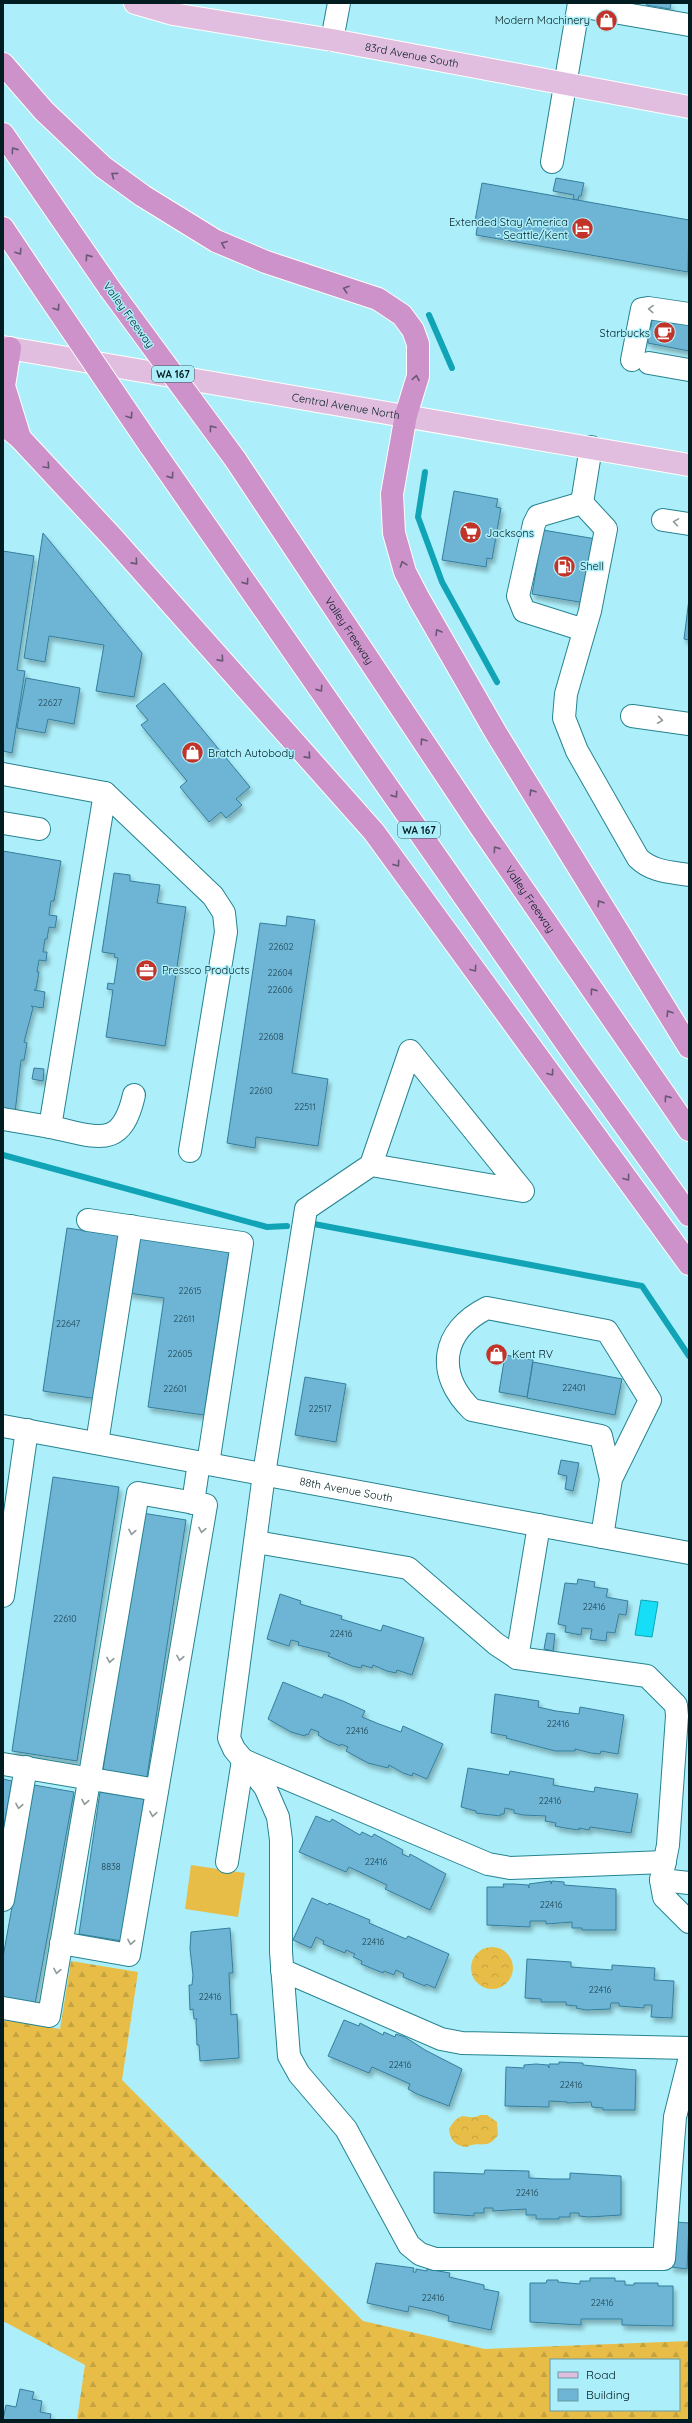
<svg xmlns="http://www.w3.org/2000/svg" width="692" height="2423" viewBox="0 0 692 2423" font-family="Quicksand,sans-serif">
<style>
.grass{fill:#e7bd48}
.forest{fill:url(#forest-firs);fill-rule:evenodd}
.park{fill:url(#park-crowns)}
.water{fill:#16def6;stroke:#10a4b6}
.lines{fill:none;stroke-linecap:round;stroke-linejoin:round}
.stream{stroke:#10a4b6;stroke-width:6}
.building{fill:#6db4d5;stroke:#357e9c;filter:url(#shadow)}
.minor-casing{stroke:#268390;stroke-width:24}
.major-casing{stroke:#fff;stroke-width:24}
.highway-casing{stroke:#fff;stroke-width:24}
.minor{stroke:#fff;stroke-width:22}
.major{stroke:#e1bedf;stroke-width:22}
.highway{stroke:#cd92c9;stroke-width:22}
.highway-bridge-casing{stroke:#fff;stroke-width:24;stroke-linecap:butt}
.highway-bridge{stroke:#cd92c9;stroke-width:22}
.oneway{stroke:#685875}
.oneway2{stroke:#8d999b}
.labels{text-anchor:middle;stroke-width:3;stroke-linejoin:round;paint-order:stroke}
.number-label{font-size:9px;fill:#1d434e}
.shield{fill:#aceffa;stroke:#355c62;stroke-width:1}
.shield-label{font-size:10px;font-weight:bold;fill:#021d21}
.poi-label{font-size:11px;fill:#021d21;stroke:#aceffa;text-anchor:start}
.street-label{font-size:11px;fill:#021d21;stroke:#aceffa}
</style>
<defs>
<pattern id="forest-firs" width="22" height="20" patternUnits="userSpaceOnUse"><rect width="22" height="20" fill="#e7bd48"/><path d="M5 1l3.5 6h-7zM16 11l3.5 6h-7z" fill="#c4a23f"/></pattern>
<pattern id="park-crowns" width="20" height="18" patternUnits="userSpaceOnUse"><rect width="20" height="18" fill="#e7bd48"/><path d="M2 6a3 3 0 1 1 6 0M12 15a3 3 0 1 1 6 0" fill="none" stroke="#c4a23f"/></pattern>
<filter id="shadow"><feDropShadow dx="2.5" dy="4.5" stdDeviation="2" flood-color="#0004"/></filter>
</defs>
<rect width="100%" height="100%" fill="#aceffa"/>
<path class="grass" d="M191,1865L245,1873L238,1917L185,1909Z"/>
<path class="forest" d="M71,1961L138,1972L122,2080L363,2321L485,2349L689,2341V2420H77L85,2365L3,2321V2020L60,2029ZM551,2360H679V2410H551Z"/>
<g class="park">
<circle cx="492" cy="1968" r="21"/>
<path d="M480,2115H487L497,2122L498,2135C487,2151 479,2140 467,2147C455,2146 450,2140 449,2129C463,2106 466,2123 480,2115Z"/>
</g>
<path class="water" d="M641,1600L658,1602L652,1637L635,1635Z"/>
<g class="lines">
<g class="stream">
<path d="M429,315L452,368"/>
<path d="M425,472L418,517L442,582L497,682"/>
<path d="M3,1155L267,1227L287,1226"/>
<path d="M314,1224L642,1286L689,1356"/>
</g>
</g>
<g class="building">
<path d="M647,3H671L670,9L646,5Z"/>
<path d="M556,178L584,183L581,196H579L578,200L573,199L574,195L553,191Z"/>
<path d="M482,183L689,220L688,272L476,235L478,222L475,221Z"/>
<path d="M652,319L677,324L678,320L689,322V351L648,343V340L640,339L643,326L651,327Z"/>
<path d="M454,491L498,499L496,507L501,508L492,559L487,558L486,567L442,560Z"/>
<path d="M543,530L596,539L585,603L532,594Z"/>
<path d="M43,533L142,653L134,697L96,691L104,645L49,636L45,662L24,658Z"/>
<path d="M3,551L34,556L17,670L25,671L12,753L3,751Z"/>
<path d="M689,599V640L684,639Z"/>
<path d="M26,678L80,688L74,724L48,719L45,733L17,728Z"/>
<path d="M164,683L250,787L236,799L242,805L226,818L221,812L209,822L180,787L187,781L141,725L148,720L136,706Z"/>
<path d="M3,851L61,861L54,901H51L49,915L57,916L55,928L49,927L47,939H45L43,952H47L46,961L39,960L37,972H39L36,989L34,990L45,992L43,1008L31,1006L33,1008L24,1042L27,1043L24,1060H21L15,1113L3,1111Z"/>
<path d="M114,873L130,875V881L160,885L157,903L186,907L165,1046L106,1037L113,990L107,989L108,983L114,984L118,958L114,957L115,954L102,952Z"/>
<path d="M287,916L315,920L292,1073L328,1079L318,1146L256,1137L255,1148L227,1143L260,923L286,926Z"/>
<path d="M34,1068L44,1069L43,1081L32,1079Z"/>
<path d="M67,1228L122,1236L98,1399L43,1391Z"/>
<path d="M136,1238L229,1252L204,1415L148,1407L164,1298L128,1293Z"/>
<path d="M505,1355L533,1360L527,1397L499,1392Z"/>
<path d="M533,1362L622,1379L615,1415L527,1398Z"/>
<path d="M305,1377L346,1384L336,1442L295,1435Z"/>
<path d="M561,1460L579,1463L573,1491L565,1489L567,1476L558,1474Z"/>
<path d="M53,1477L119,1487L77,1761L12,1751Z"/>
<path d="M142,1513L186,1520L147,1777L103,1770Z"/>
<path d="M578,1579L595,1582L594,1587L608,1589L606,1597L628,1601L626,1615L619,1614L615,1633L607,1632L606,1641L590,1639L592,1629L582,1628L581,1635L565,1632L566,1626L558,1624L565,1583L577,1584Z"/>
<path d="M280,1594L301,1601L300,1604L342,1616L341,1619L381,1631L383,1625L424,1638L412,1675L397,1670L396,1673L387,1671L373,1665L372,1668L362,1665L361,1668L352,1666L328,1656L330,1653L298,1645L299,1642L291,1640L289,1646L267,1639Z"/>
<path d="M547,1633L555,1634L553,1651L544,1649Z"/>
<path d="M283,1682L322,1698L324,1694L343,1701L365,1711L362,1717L379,1724L401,1732L403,1726L443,1744L427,1779L413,1773L412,1776L403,1773L389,1765L388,1768L368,1763L346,1751L348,1747L341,1744L340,1746L326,1740L318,1735L319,1732L311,1729L308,1735L306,1734L305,1736L291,1732L268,1719Z"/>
<path d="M495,1694L539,1701L538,1707L556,1711L579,1714L580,1707L624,1715L618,1754L601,1751L600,1754L591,1753L575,1749V1751H555L506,1738L507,1736L491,1733Z"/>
<path d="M468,1768L509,1775L510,1771L554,1779L553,1785L594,1792L595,1787L638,1794L631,1833L590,1827L589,1830L579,1828V1830L565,1828L555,1826L556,1823L545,1821L546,1816L523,1815L514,1813V1810L505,1808L504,1814H501L500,1816L476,1813V1811L461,1807Z"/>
<path d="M3,1779L12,1781L3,1831Z"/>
<path d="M34,1785L74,1792L35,2004L3,1998V1957Z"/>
<path d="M100,1792L144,1799L122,1941L79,1934Z"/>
<path d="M316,1816L330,1822L332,1819L360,1835L362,1832L372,1837L374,1834L403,1850L402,1854L409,1857L410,1854L446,1874L430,1910L385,1889L387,1885L349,1867L346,1872L299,1852Z"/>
<path d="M551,1881V1884L552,1881L564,1882V1885L616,1889V1930H582V1928H572V1922L546,1924V1921H530V1927L487,1925V1887H504L503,1884H514L528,1885L529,1888V1884Z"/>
<path d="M312,1898L328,1905L329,1903L370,1920L369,1923L406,1939L408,1936L449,1954L435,1988L426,1984L425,1986L403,1977L404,1974L396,1970L394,1975L384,1971L383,1973L361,1964L362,1961L353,1957L355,1954L346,1950L345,1953L323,1944L324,1941L316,1937L311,1948L293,1940Z"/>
<path d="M230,1928L233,1973H229L231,2015L237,2014L239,2058L200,2061L199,2045H197L196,2021L197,2019H194L193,2009L190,2010L189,1985H192L193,1975L190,1949L191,1932Z"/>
<path d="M527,1959L571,1962V1967L612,1970V1965L655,1968L654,1980L674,1981L672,2018L651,2017L652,2005H644V2008L619,2006V2003H611L610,2009L586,2010L576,2008L577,2006L566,2005V2002H541V1999L525,1998Z"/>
<path d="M344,2020L359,2026L360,2023L383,2035L384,2032L395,2037L396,2034L405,2037L425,2050L462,2069L449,2106L417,2094L408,2089L410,2084L372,2067L369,2073L328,2056Z"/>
<path d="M559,2062L583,2063V2065L594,2066L636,2070L635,2110H603V2108L592,2107L591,2102L567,2103V2102L549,2101V2107L505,2106L506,2067L524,2068V2065L536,2064L548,2065L549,2068V2064H559Z"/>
<path d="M485,2170L529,2171V2178L552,2179H570V2173L621,2176V2215L589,2217L579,2216V2213H570V2217H559V2219H536V2215H526V2209L493,2211V2208H484V2213H474V2216L434,2213V2172L484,2174Z"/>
<path d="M676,2222L689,2223L687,2269L671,2267Z"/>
<path d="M376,2263L414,2268L413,2272H416V2269L427,2271V2269L450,2273L449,2277L484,2285V2289L499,2292L491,2330L448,2321L449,2316L432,2311L409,2306L408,2312L367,2303Z"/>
<path d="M590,2278H615V2281H625V2285H634V2283H658V2286H673V2326L622,2325V2319H581V2325L530,2322V2283H546L547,2280H558V2282L580,2284V2281H590Z"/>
<path d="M20,2389L34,2392L32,2399L42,2401L40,2412L51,2414L50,2420H3L6,2405L16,2407Z"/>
</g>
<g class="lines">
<defs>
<g id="minor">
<path d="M579,6L689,25"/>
<path d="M332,40L339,3"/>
<path d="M552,162L579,3"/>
<path d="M632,360L642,309L648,308L689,314"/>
<path d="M649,363L689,370"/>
<path d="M591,447L582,503L606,529L590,611L566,694L564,718L577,751L638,858C652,872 671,872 689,875"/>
<path d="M582,503L538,516L534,524L518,596L524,611L584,630"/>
<path d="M663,520L689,524"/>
<path d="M632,716L689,724"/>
<path d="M3,774L105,793"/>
<path d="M3,823L39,829"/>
<path d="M3,1119L50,1127L105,793L213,896L224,913L226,932L190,1151"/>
<path d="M50,1127C96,1136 121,1152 134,1095"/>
<path d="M371,1165L523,1191L410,1051L371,1165L306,1209L264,1474L229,1738L234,1749L265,1787L278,1817L281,1840V1952L289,2056L299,2074L346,2129L409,2245L420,2254L435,2259H664L675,2117L689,2061"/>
<path d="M88,1220L242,1243L208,1464"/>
<path id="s1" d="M3,1426L689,1553"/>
<path d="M97,1443L131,1226"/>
<path d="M193,1503L199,1462"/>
<path d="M602,1537L611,1479L650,1400L607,1331L487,1308C441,1331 435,1374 472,1410L601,1436L611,1479"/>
<path d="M256,1542L408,1568L496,1644L517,1658L647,1676L676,1705L677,1716L668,1845L661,1880L664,1897L689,1922"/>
<path d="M3,1596L27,1430"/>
<path d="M517,1658L539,1525"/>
<path d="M3,1764L157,1790"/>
<path d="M227,1862L243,1760L488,1864L510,1868L665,1862"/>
<path d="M661,1880L689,1883"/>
<path d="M3,1900L26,1767"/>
<path d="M282,1970L441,2039L462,2043L689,2048"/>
<path d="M3,2008L49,2016L138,1493L206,1505L129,1955L61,1943"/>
</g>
<g id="major">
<path id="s2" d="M135,3L173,14L332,40L689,107"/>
<path id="s3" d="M3,347L689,465"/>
</g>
<g id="highway">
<path d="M3,64L44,111L103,167L143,196L216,241L266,262L378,299L402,315L413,330L418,344V376L406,415L392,494L394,533L405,572L419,599L496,733L689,1047"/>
<path d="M3,134L110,289"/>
<path d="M3,228L35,276"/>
<path d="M10,348L4,386L20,438"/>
<path d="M3,424L20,438L113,538L374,832L689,1264"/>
<path d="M149,444L575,1056L689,1215"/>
<path id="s4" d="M235,459L477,822L689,1130"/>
</g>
</defs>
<use href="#minor" class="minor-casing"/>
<use href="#major" class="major-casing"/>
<use href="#highway" class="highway-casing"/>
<use href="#minor" class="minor"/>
<use href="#major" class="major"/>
<use href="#highway" class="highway"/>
<defs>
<g id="highway-bridge">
<path d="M35,276L149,444"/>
<path d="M110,289L235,459"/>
</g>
</defs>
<use href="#highway-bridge" class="highway-bridge-casing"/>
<use href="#highway-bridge" class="highway-bridge"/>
</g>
<defs><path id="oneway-chevron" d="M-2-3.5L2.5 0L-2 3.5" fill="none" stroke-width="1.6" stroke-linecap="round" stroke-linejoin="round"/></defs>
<g class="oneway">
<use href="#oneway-chevron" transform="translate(14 150) rotate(-125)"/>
<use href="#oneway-chevron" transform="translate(114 175) rotate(-144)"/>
<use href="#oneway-chevron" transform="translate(224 244) rotate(-157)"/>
<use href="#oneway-chevron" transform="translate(19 252) rotate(56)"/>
<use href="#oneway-chevron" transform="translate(88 257) rotate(-125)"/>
<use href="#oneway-chevron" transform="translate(346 289) rotate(-162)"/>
<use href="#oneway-chevron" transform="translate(57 308) rotate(56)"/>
<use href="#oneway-chevron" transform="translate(416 378) rotate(-79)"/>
<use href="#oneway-chevron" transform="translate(130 416) rotate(56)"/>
<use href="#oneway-chevron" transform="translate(212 428) rotate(-127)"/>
<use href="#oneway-chevron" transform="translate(47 466) rotate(47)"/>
<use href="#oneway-chevron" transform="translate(171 476) rotate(55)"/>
<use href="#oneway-chevron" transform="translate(135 562) rotate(48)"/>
<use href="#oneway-chevron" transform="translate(403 564) rotate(-108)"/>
<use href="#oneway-chevron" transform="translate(246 582) rotate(55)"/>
<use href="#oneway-chevron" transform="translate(438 632) rotate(-121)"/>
<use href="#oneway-chevron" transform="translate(221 659) rotate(48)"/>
<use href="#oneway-chevron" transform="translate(320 689) rotate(55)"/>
<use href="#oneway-chevron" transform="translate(423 741) rotate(-124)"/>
<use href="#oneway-chevron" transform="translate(308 756) rotate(48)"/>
<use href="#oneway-chevron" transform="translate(532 792) rotate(-122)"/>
<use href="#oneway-chevron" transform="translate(395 795) rotate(55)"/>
<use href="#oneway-chevron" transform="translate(496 849) rotate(-125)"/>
<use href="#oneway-chevron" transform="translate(397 864) rotate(54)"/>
<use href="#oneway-chevron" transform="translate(600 903) rotate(-122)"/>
<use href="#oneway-chevron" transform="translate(474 969) rotate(54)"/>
<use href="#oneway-chevron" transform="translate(593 991) rotate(-125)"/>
<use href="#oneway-chevron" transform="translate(669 1013) rotate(-122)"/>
<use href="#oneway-chevron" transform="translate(551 1073) rotate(54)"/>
<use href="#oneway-chevron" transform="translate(667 1098) rotate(-125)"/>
<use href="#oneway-chevron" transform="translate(627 1178) rotate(54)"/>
</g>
<g class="oneway2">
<use href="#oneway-chevron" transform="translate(651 309) rotate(-178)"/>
<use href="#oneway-chevron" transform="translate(676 522) rotate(-171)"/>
<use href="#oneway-chevron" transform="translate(660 720) rotate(8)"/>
<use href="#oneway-chevron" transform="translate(202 1530) rotate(100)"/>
<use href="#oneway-chevron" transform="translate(132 1532) rotate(100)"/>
<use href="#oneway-chevron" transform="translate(180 1658) rotate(100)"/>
<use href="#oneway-chevron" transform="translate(110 1660) rotate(100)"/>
<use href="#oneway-chevron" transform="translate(85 1802) rotate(100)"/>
<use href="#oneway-chevron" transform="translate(19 1806) rotate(100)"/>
<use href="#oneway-chevron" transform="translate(153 1814) rotate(100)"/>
<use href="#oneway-chevron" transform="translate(131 1942) rotate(100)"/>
<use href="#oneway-chevron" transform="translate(57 1971) rotate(100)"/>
</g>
<defs>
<symbol id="shop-disc" viewBox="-11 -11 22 22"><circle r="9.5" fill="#c23429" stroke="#aceffa"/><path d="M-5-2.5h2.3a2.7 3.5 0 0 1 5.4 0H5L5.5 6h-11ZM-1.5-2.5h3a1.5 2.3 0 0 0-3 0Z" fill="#fff"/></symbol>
<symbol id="hotel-disc" viewBox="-11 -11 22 22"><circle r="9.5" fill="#c23429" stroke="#aceffa"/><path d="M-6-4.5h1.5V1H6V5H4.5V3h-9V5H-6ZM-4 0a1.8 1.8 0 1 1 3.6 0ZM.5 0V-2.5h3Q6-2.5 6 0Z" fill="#fff"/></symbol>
<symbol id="cafe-disc" viewBox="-11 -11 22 22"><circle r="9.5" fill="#c23429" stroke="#aceffa"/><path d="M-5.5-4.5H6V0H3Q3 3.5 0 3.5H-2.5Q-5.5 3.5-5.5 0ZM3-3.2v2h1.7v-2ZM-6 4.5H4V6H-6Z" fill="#fff"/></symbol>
<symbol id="supermarket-disc" viewBox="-11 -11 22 22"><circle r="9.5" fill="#c23429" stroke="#aceffa"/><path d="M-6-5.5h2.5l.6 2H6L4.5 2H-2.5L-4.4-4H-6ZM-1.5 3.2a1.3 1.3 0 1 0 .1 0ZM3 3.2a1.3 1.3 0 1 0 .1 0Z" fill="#fff"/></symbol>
<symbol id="fuel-disc" viewBox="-11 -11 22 22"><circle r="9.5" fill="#c23429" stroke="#aceffa"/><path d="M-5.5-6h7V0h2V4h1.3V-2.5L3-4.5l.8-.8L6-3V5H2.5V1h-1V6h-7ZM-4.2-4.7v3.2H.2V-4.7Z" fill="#fff"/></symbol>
<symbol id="office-disc" viewBox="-11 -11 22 22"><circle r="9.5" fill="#c23429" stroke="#aceffa"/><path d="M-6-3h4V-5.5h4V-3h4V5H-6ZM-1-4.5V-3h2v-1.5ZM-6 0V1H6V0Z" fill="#fff"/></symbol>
</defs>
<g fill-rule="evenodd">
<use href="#shop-disc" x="594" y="8" width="25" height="25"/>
<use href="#hotel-disc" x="570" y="216" width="25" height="25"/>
<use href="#cafe-disc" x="652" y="320" width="25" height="25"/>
<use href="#supermarket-disc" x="458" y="520" width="25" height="25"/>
<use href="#fuel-disc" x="552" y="554" width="25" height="25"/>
<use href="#shop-disc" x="180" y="740" width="25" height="25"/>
<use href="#office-disc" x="134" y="958" width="25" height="25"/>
<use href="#shop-disc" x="484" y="1342" width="25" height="25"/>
</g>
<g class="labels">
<g class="number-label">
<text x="50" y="706">22627</text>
<text x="281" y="950">22602</text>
<text x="280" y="976">22604</text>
<text x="280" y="993">22606</text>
<text x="271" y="1040">22608</text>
<text x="261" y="1094">22610</text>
<text x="305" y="1110">22511</text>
<text x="190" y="1294">22615</text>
<text x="184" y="1322">22611</text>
<text x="68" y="1327">22647</text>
<text x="180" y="1357">22605</text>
<text x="574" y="1391">22401</text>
<text x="175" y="1392">22601</text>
<text x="320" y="1412">22517</text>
<text x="594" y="1610">22416</text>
<text x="65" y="1622">22610</text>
<text x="341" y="1637">22416</text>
<text x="558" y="1727">22416</text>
<text x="357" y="1734">22416</text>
<text x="550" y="1804">22416</text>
<text x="376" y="1865">22416</text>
<text x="111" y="1870">8838</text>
<text x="551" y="1908">22416</text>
<text x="373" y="1945">22416</text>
<text x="600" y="1993">22416</text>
<text x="210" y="2000">22416</text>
<text x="400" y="2068">22416</text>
<text x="571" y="2088">22416</text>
<text x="527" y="2196">22416</text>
<text x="433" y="2301">22416</text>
<text x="602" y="2306">22416</text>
</g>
<g class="shield">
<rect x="152" y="366" width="42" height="16" rx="3"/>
<rect x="398" y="822" width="42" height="16" rx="3"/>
</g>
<g class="shield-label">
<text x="173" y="378">WA 167</text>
<text x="419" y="834">WA 167</text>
</g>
<g class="poi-label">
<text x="590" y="24" text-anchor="end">Modern Machinery</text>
<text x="568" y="226" text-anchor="end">Extended Stay America<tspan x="568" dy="13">- Seattle/Kent</tspan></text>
<text x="650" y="337" text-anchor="end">Starbucks</text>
<text x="486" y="537">Jacksons</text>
<text x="580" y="570">Shell</text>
<text x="208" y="757">Bratch Autobody</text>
<text x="162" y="974">Pressco Products</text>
<text x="512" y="1358">Kent RV</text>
</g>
<g class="street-label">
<text dy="4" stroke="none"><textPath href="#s2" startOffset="282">83rd Avenue South</textPath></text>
<text transform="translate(129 315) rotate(54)" y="4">Valley Freeway</text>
<text dy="4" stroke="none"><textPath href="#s3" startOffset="348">Central Avenue North</textPath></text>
<text dy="4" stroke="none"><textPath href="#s4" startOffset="206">Valley Freeway</textPath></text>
<text dy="4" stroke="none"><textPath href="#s4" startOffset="530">Valley Freeway</textPath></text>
<text dy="4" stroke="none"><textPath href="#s1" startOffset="349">88th Avenue South</textPath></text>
</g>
</g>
<rect width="692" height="2423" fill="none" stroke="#021d21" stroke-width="8"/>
<rect x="550" y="2359" width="130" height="52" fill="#aceffa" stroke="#689ba3"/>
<rect x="558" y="2372" width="20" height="6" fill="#e1bedf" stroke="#689ba3"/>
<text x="586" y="2379" font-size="12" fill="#021d21">Road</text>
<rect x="558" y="2389" width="20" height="12" fill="#6db4d5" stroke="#689ba3"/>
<text x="586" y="2399" font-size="12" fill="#021d21">Building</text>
</svg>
